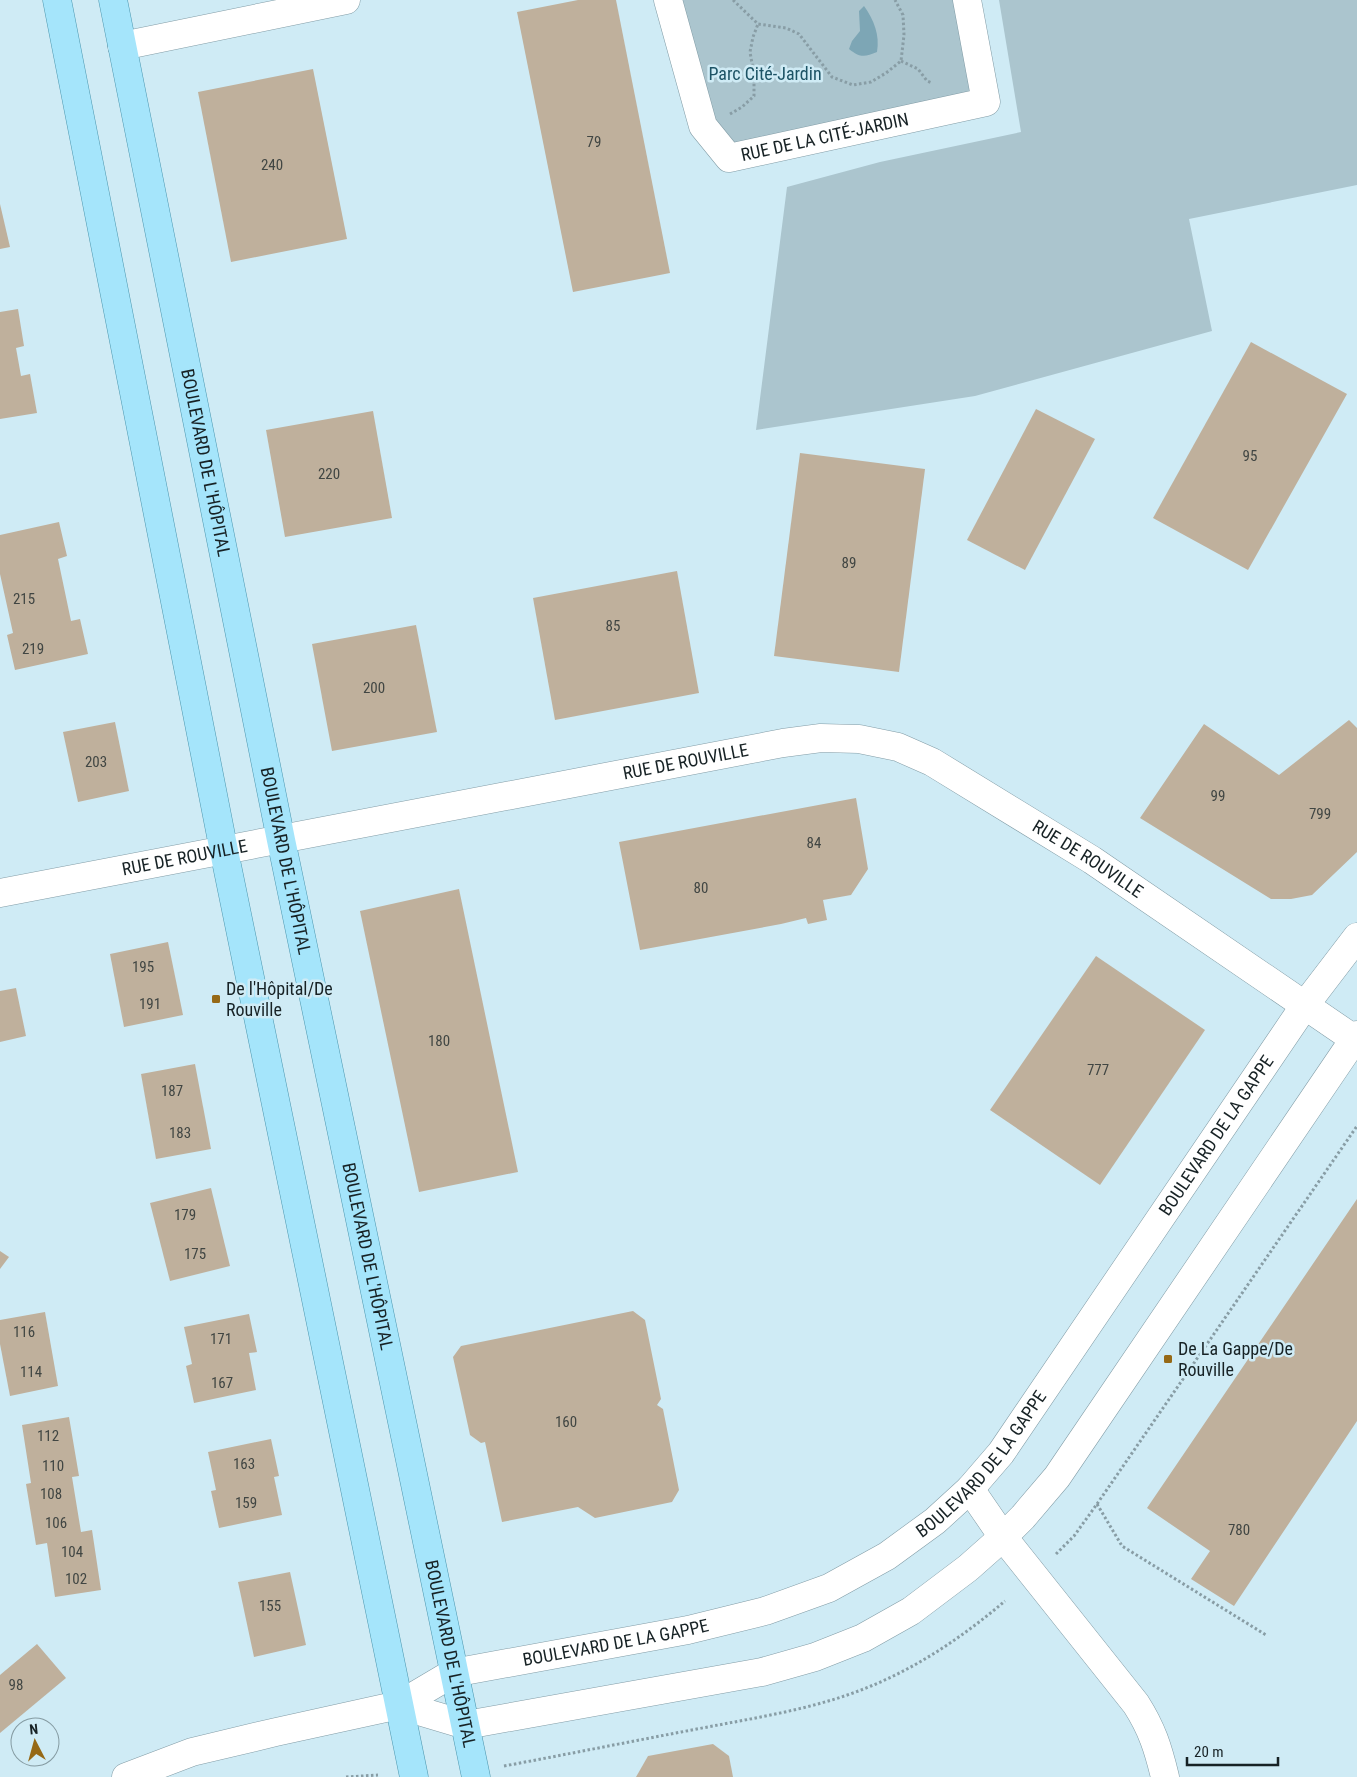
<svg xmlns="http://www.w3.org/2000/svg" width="1357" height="1777" viewBox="0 0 1357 1777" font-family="'Roboto Condensed',sans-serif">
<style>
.green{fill:#abc5ce}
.water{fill:#7da6b5}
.building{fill:#bfb09c}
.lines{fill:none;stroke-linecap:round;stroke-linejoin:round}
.minor-casing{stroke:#829ca6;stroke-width:29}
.major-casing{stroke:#4c96ae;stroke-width:29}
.path{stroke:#889da5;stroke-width:3;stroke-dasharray:2.5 2.5;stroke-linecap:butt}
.minor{stroke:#fff;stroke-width:28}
.major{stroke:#a5e5fb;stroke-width:28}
.poi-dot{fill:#966916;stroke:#cfebf5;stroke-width:2}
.labels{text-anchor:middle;stroke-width:5;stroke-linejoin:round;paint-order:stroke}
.number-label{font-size:15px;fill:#414643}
.park-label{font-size:18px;fill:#1c5365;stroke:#cfebf5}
.street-label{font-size:18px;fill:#172225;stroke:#cfebf5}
.poi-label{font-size:18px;fill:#172225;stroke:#cfebf5;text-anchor:start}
</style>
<rect width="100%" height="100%" fill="#cfebf5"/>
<g class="green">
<path d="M668,0H967L986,102L729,158Z"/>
<path d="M999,0H1357V185L1189,219L1212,331L975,396L756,430L787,187L880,162L1021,132Z"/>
</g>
<path class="water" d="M864,6C874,20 880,35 877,52C865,57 860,58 849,49L852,41L860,31L859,11Z"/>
<g class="building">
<path d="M578,0H616L670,273L573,292L517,12Z"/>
<path d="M313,69L347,239L231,262L198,92Z"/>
<path d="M0,204L10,247L0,249Z"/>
<path d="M18,309L24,346L16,348L21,376L30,374L37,413L0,419V312Z"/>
<path d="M1251,342L1347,394L1248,570L1153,518Z"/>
<path d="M1036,409L1095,439L1025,570L967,540Z"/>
<path d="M373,411L392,518L285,537L266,430Z"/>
<path d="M800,453L925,469L899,672L774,656Z"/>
<path d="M59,522L67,556L58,559L71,621L80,619L88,654L15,670L7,635L13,633L0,574V535Z"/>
<path d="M677,571L699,693L555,720L533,598Z"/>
<path d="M416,625L437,732L332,751L312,644Z"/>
<path d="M1349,720L1357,728V852L1312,895L1291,899H1271L1140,818L1204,724L1279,775Z"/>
<path d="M115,722L129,791L78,802L63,732Z"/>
<path d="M856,798L868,869L851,895L823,900L827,920L808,924L806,918L781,924L640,950L619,842Z"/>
<path d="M459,889L518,1172L419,1192L360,911Z"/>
<path d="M168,942L183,1015L124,1027L110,954Z"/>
<path d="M1096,956L1205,1030L1100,1185L990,1110Z"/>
<path d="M16,988L26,1036L0,1042V991Z"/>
<path d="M195,1064L211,1149L156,1159L141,1074Z"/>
<path d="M211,1188L230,1266L170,1281L150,1203Z"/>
<path d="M1357,1199V1421L1234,1606L1191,1579L1210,1551L1147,1508Z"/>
<path d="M0,1251L9,1257L0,1269Z"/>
<path d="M633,1311L645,1320L661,1399L657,1405L663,1409L679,1490L672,1502L595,1518L578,1507L502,1522L485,1442L481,1443L470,1435L453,1357L461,1346Z"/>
<path d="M45,1312L58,1386L10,1396L0,1344V1320Z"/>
<path d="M249,1314L257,1352L249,1353L256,1390L194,1403L186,1366L192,1364L184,1327Z"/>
<path d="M69,1417L79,1476L72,1477L81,1532L92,1530L101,1590L55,1597L47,1543L36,1545L26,1484L31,1483L22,1425Z"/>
<path d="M271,1439L279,1476L274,1477L282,1515L219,1528L211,1491L216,1490L208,1452Z"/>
<path d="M290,1572L306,1645L254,1657L238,1582Z"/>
<path d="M37,1644L66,1678L0,1733V1675Z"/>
<path d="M713,1744L729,1756L733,1777H636L648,1756Z"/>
</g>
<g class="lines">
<defs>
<g id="minor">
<path id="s1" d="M668,0L703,126L729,158L986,102L967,0"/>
<path d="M122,46L346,0"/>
<path id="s2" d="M0,893L783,743L821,738L859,739L898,747L932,762L1092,860L1357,1041"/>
<path d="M970,1489L1003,1537L1136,1704C1152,1729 1158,1748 1165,1777"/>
<path d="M399,1705L466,1725L762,1672L815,1657L863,1638L911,1611L968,1568L1003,1537L1023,1517L1057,1477L1357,1035"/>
<path id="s3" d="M126,1777L192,1752L276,1732L399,1705L453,1673L688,1630L765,1611L829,1588L887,1556L935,1521L970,1489L1001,1453L1305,1005L1357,937"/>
</g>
<g id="major">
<path d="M57,0L224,851L414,1777"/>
<path id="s4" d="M113,0L281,840L476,1777"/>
</g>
</defs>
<use href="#minor" class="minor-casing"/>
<use href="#major" class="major-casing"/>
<g class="path">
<path d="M733,0L758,24L786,28L799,34L832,77L853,85L871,82L886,73L901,61L904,35L903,15L895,0"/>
<path d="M901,61L918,69L927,81L932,83"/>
<path d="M730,114L742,107L754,96V75L750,52L753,37L758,24"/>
<path d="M1097,1504L1122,1546L1266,1635"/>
<path d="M1056,1554L1074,1536L1097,1504L1357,1126"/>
<path d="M504,1766C574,1753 643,1739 713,1726C766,1716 821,1707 871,1686C920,1666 965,1635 1005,1601"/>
<path d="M346,1777L378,1775"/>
</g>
<use href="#minor" class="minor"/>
<use href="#major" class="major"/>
</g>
<g class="poi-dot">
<rect x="211" y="994" width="10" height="10" rx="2.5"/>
<rect x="1163" y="1354" width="10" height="10" rx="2.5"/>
</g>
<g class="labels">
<g class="number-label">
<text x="594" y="147">79</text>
<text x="272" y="170">240</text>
<text x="1250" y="461">95</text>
<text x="329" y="479">220</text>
<text x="849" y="568">89</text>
<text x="24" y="604">215</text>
<text x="613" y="631">85</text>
<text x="33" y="654">219</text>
<text x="374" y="693">200</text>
<text x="96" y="767">203</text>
<text x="1218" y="801">99</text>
<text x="1320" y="819">799</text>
<text x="814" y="848">84</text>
<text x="701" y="893">80</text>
<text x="143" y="972">195</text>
<text x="150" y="1009">191</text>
<text x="439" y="1046">180</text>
<text x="1098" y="1075">777</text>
<text x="172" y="1096">187</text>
<text x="180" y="1138">183</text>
<text x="185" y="1220">179</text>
<text x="195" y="1259">175</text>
<text x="24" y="1337">116</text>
<text x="221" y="1344">171</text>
<text x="31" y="1377">114</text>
<text x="222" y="1388">167</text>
<text x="566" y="1427">160</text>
<text x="48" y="1441">112</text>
<text x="244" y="1469">163</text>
<text x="53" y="1471">110</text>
<text x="51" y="1499">108</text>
<text x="246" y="1508">159</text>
<text x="56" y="1528">106</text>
<text x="1239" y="1535">780</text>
<text x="72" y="1557">104</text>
<text x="76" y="1584">102</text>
<text x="270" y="1611">155</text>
<text x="16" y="1690">98</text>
</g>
<g class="park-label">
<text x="765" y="80">Parc Cité-Jardin</text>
</g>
<g class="street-label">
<text dy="6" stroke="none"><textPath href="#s1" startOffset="270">RUE DE LA CITÉ-JARDIN</textPath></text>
<text dy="6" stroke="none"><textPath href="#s4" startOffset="472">BOULEVARD DE L'HÔPITAL</textPath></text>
<text dy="6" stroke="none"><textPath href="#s2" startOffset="698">RUE DE ROUVILLE</textPath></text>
<text dy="6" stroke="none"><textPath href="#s2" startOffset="188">RUE DE ROUVILLE</textPath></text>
<text dy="6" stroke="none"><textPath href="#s2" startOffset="1134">RUE DE ROUVILLE</textPath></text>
<text dy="6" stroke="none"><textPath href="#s4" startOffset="878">BOULEVARD DE L'HÔPITAL</textPath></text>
<text dy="6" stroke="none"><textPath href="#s3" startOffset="1336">BOULEVARD DE LA GAPPE</textPath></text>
<text dy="6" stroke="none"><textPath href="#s4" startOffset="1282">BOULEVARD DE L'HÔPITAL</textPath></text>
<text dy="6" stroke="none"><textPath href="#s3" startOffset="931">BOULEVARD DE LA GAPPE</textPath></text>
<text dy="6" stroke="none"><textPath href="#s3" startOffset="511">BOULEVARD DE LA GAPPE</textPath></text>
<text dy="6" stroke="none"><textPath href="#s4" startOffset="1688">BOULEVARD DE L'HÔPITAL</textPath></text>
</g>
<g class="poi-label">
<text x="226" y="995">De l'Hôpital/De<tspan x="226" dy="21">Rouville</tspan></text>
<text x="1178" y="1355">De La Gappe/De<tspan x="1178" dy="21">Rouville</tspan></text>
</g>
</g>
<g transform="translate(35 1742) rotate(354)"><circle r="24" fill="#cfebf5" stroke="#859ba2"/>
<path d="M0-4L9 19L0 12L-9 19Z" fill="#966916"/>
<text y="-8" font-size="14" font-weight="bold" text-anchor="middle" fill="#172225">N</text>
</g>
<path d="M1187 1757v8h91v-8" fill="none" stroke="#172225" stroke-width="2.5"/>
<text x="1194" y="1757" font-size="15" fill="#172225" stroke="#cfebf5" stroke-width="4" paint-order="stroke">20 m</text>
</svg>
